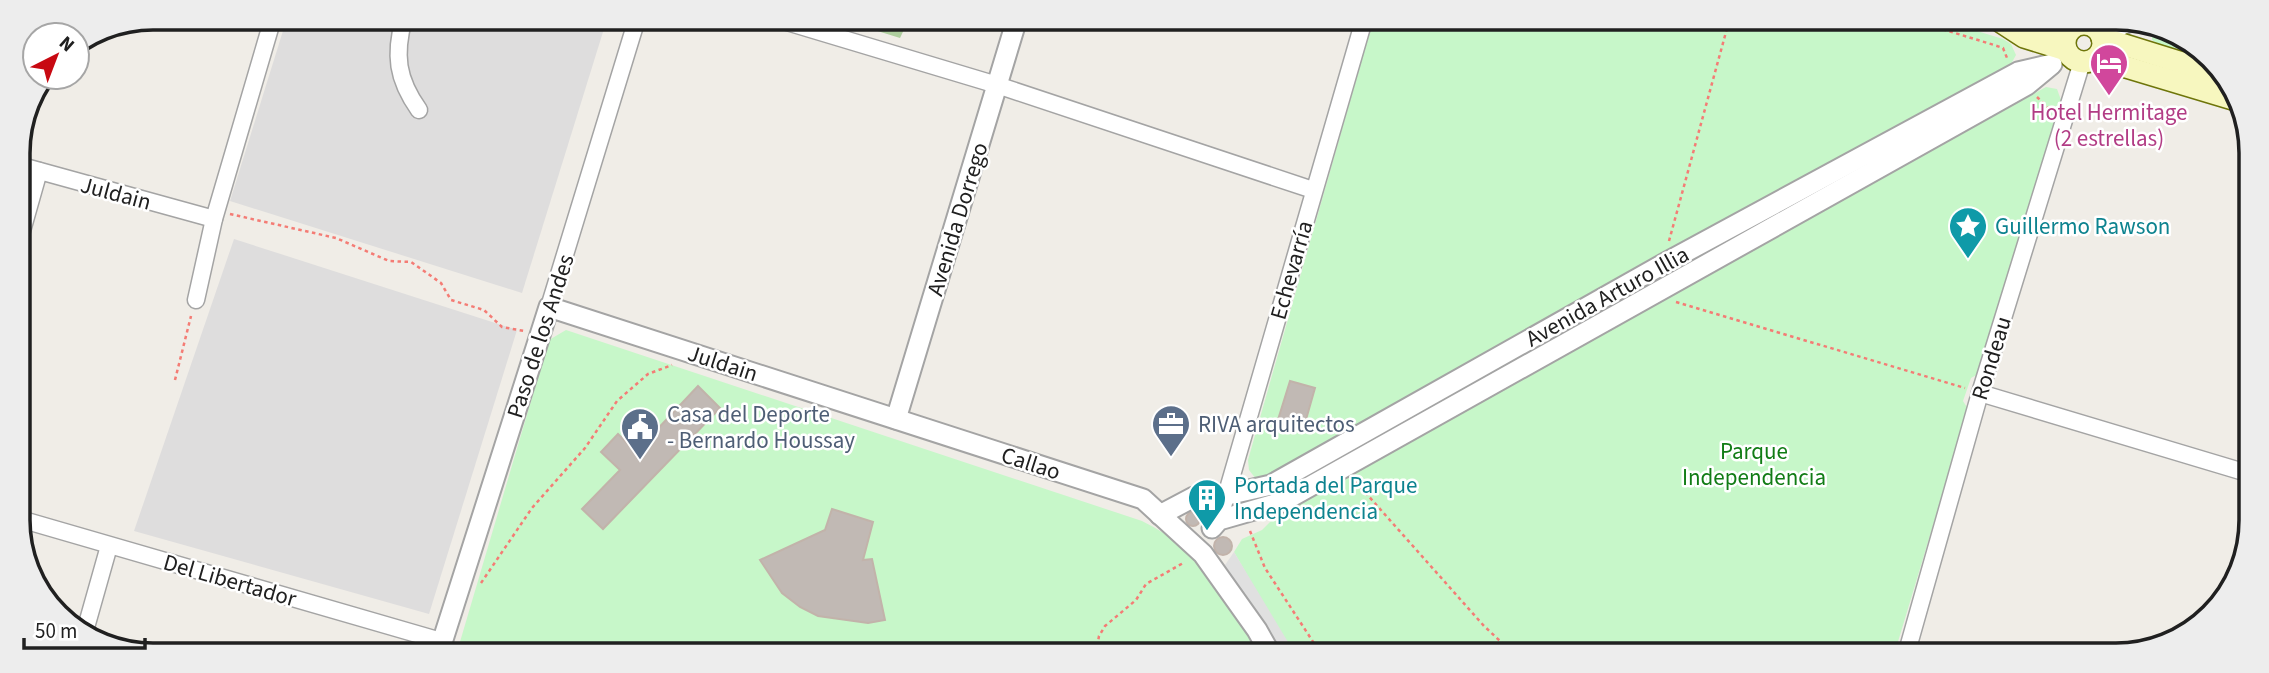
<svg xmlns="http://www.w3.org/2000/svg" width="2269" height="673" viewBox="0 0 2269 673" font-family="'Source Sans 3',sans-serif">
<style>
.residential{fill:#dedddd}
.forest{fill:#aece9e}
.park{fill:#c7f7c9}
.parking{fill:#e0e0e0}
.building{fill:#c1b9b4;stroke:#c2b3aa;stroke-width:2}
.lines{fill:none;stroke-linecap:round;stroke-linejoin:round}
.minor-casing{stroke:#a4a4a4;stroke-width:19}
.tertiary-casing{stroke:#a4a4a4;stroke-width:23}
.secondary-casing{stroke:#6e750a;stroke-width:24}
.path{stroke:#f47c75;stroke-width:2.5;stroke-dasharray:3.5 3.5;stroke-linecap:butt}
.minor{stroke:#fff;stroke-width:16}
.tertiary{stroke:#fff;stroke-width:19}
.secondary{stroke:#f7f7bf;stroke-width:21}
.labels{text-anchor:middle;stroke-width:5;stroke-linejoin:round;paint-order:stroke}
.hotel-label{font-size:23px;fill:#b23c85;stroke:#fff}
.street-label{font-size:23px;fill:#202020;stroke:#fff}
.culture-label{font-size:23px;fill:#0d838f;stroke:#fff;text-anchor:start}
.service-label{font-size:23px;fill:#4e5e75;stroke:#fff;text-anchor:start}
.park-label{font-size:23px;fill:#117c15;stroke:#fff}
.rim{fill:none;stroke:#202020;stroke-width:3.5}
</style>
<rect width="100%" height="100%" fill="#f0ede7"/>
<g class="residential">
<path d="M287,18L607,19L522,293L230,201Z"/>
<path d="M234,239L517,330L429,614L134,531Z"/>
</g>
<path class="forest" d="M839,19H901L908,21L900,38Z"/>
<g class="park">
<path d="M1373,20L1948,22L2003,39L2011,44L2016,55L2011,64L1262,480L1256,479L1249,470L1248,460Z"/>
<path d="M2157,26L2216,62L2158,44L2152,40V32Z"/>
<path d="M2046,87L2057,89L2061,100L1980,373L1971,378L1963,401L1968,409L1894,655L1292,653L1234,552L1242,539L1262,530L1281,511Z"/>
<path d="M566,330L1142,521C1203,550 1225,599 1261,653L457,652L549,340Z"/>
</g>
<path class="parking" d="M1234,552L1294,652L1292,653H1277L1225,565Z"/>
<g class="building">
<path d="M1290,381L1315,388L1303,430L1277,423Z"/>
<path d="M698,386L720,408L603,529L582,509L620,470L601,452L618,434L636,452Z"/>
<path d="M832,509L873,522L863,560L872,559L885,620L868,623L818,616L800,607L782,593L760,560L825,530Z"/>
<circle cx="1193" cy="519" r="7"/>
<circle cx="1223" cy="546" r="9"/>
</g>
<g class="lines">
<defs>
<g id="minor">
<path d="M404,18C394,55 397,79 419,110"/>
<path d="M777,19L997,85L1313,190"/>
<path d="M2089,25L2090,22"/>
<path d="M18,165L214,219"/>
<path d="M18,245L39,171"/>
<path d="M196,300L214,219L273,18"/>
<path d="M549,307L637,19"/>
<path d="M1980,393L2247,473"/>
<path d="M20,519L441,641"/>
<path d="M1219,520L1364,20"/>
<path d="M85,631L109,546"/>
<path d="M1906,655L1980,393L2082,62"/>
</g>
<g id="tertiary">
<path d="M2101,35L2128,22"/>
<path d="M896,419L1017,19"/>
<path d="M1160,515L1194,497L1227,495L1271,485L1667,262L2018,72L2052,64"/>
<path d="M1212,528L1219,520L1282,502L2027,85L2050,66"/>
<path d="M439,652L549,307L1143,499L1203,554L1257,630L1270,653"/>
</g>
<g id="secondary">
<path d="M2001,22L2024,37L2066,50"/>
<path d="M2041,22L2070,30"/>
<circle cx="2084" cy="43" r="19"/>
<path d="M2102,38L2224,76"/>
<path d="M2096,58L2236,100"/>
</g>
</defs>
<use href="#minor" class="minor-casing"/>
<use href="#tertiary" class="tertiary-casing"/>
<use href="#secondary" class="secondary-casing"/>
<g class="path">
<path d="M1916,21L1994,45L2003,48L2007,58"/>
<path d="M2037,97L2048,108V114"/>
<path d="M230,214L336,238L389,261L411,262L441,283L451,300L484,310L502,327L524,331"/>
<path d="M1669,241L1729,21"/>
<path d="M1676,302L1965,388"/>
<path d="M175,380L191,316"/>
<path d="M1356,482L1484,626L1514,654"/>
<path d="M1250,531L1265,568L1321,654"/>
<path d="M481,583L532,508L585,448L617,401L648,374L672,365"/>
<path d="M1096,653L1099,636L1105,626L1136,600L1146,584L1185,562"/>
</g>
<use href="#minor" class="minor"/>
<use href="#tertiary" class="tertiary"/>
<use href="#secondary" class="secondary"/>
</g>
<defs>
<symbol id="hotel-pin" viewBox="-11 -11 22 30"><path d="M0 17L-7.5 6A9.5 9.5 0 1 1 7.5 6Z" fill="#d1479c" stroke="#fff"/><path d="M-6-4.5h1.5V1H6V5H4.5V3h-9V5H-6ZM-4 0a1.8 1.8 0 1 1 3.6 0ZM.5 0V-2.5h3Q6-2.5 6 0Z" fill="#fff"/></symbol>
<symbol id="sight-pin" viewBox="-11 -11 22 30"><path d="M0 17L-7.5 6A9.5 9.5 0 1 1 7.5 6Z" fill="#0f9aa8" stroke="#fff"/><path d="M0-6L1.8-2.2L6-1.7L2.9 1.2L3.7 5.4L0 3.3L-3.7 5.4L-2.9 1.2L-6-1.7L-1.8-2.2Z" fill="#fff"/></symbol>
<symbol id="office-pin" viewBox="-11 -11 22 30"><path d="M0 17L-7.5 6A9.5 9.5 0 1 1 7.5 6Z" fill="#5c6f8a" stroke="#fff"/><path d="M-6-3h4V-5.5h4V-3h4V5H-6ZM-1-4.5V-3h2v-1.5ZM-6 0V1H6V0Z" fill="#fff"/></symbol>
<symbol id="civic-pin" viewBox="-11 -11 22 30"><path d="M0 17L-7.5 6A9.5 9.5 0 1 1 7.5 6Z" fill="#5c6f8a" stroke="#fff"/><path d="M-.6-6.5H3V-4.5H.6V-3L4-1V1h2V6H-6V1h2V-1L-.6-3ZM-1.2 2.5V6h2.4V2.5Z" fill="#fff"/></symbol>
<symbol id="building-pin" viewBox="-11 -11 22 30"><path d="M0 17L-7.5 6A9.5 9.5 0 1 1 7.5 6Z" fill="#0f9aa8" stroke="#fff"/><path d="M-4-6H4V6H1V3H-1V6H-4ZM-2.5-4.3h1.7v1.8h-1.7ZM.8-4.3h1.7v1.8H.8ZM-2.5-1h1.7V.8h-1.7ZM.8-1h1.7V.8H.8Z" fill="#fff"/></symbol>
</defs>
<g fill-rule="evenodd">
<use href="#hotel-pin" x="2087" y="41" width="44" height="60"/>
<use href="#sight-pin" x="1946" y="204" width="44" height="60"/>
<use href="#office-pin" x="1149" y="402" width="44" height="60"/>
<use href="#civic-pin" x="618" y="405" width="44" height="60"/>
<use href="#building-pin" x="1185" y="476" width="44" height="60"/>
</g>
<g class="labels">
<g class="hotel-label">
<text x="2109" y="120">Hotel Hermitage<tspan x="2109" dy="26">(2 estrellas)</tspan></text>
</g>
<g class="street-label">
<text transform="translate(116 193) rotate(15)" y="8">Juldain</text>
<text transform="translate(957 219) rotate(-73)" y="8">Avenida Dorrego</text>
<text transform="translate(1291 270) rotate(-74)" y="8">Echevarría</text>
<text transform="translate(1607 296) rotate(-29)" y="8">Avenida Arturo Illia</text>
<text transform="translate(540 336) rotate(-72)" y="8">Paso de los Andes</text>
<text transform="translate(1991 358) rotate(-73)" y="8">Rondeau</text>
<text transform="translate(723 363) rotate(18)" y="8">Juldain</text>
<text transform="translate(1031 463) rotate(18)" y="8">Callao</text>
<text transform="translate(230 580) rotate(16)" y="8">Del Libertador</text>
</g>
<g class="culture-label">
<text x="1995" y="234">Guillermo Rawson</text>
<text x="1234" y="493">Portada del Parque<tspan x="1234" dy="26">Independencia</tspan></text>
</g>
<g class="service-label">
<text x="667" y="422">Casa del Deporte<tspan x="667" dy="26">- Bernardo Houssay</tspan></text>
<text x="1198" y="432">RIVA arquitectos</text>
</g>
<g class="park-label">
<text x="1754" y="459">Parque<tspan x="1754" dy="26">Independencia</tspan></text>
</g>
</g>
<path d="M0 0H2269V673H0ZM153 30H2116A123 123 0 0 1 2239 153V520A123 123 0 0 1 2116 643H153A123 123 0 0 1 30 520V153A123 123 0 0 1 153 30Z" fill="#ededed" fill-rule="evenodd"/>
<path class="rim" d="M153 30H2116A123 123 0 0 1 2239 153V520A123 123 0 0 1 2116 643H153A123 123 0 0 1 30 520V153A123 123 0 0 1 153 30Z"/>
<g transform="translate(56 56) rotate(42)"><circle r="33" fill="#ffffff" stroke="#a6a6a6" stroke-width="2"/>
<path d="M0-5L12 26L0 18L-12 26Z" fill="#c80912"/>
<text y="-10" font-size="19" font-weight="bold" text-anchor="middle" fill="#202020">N</text>
</g>
<path d="M24 638v10h121v-10" fill="none" stroke="#202020" stroke-width="3.5"/>
<text x="35" y="638" font-size="21" fill="#202020" stroke="#ffffff" stroke-width="5" paint-order="stroke">50 m</text>
</svg>
